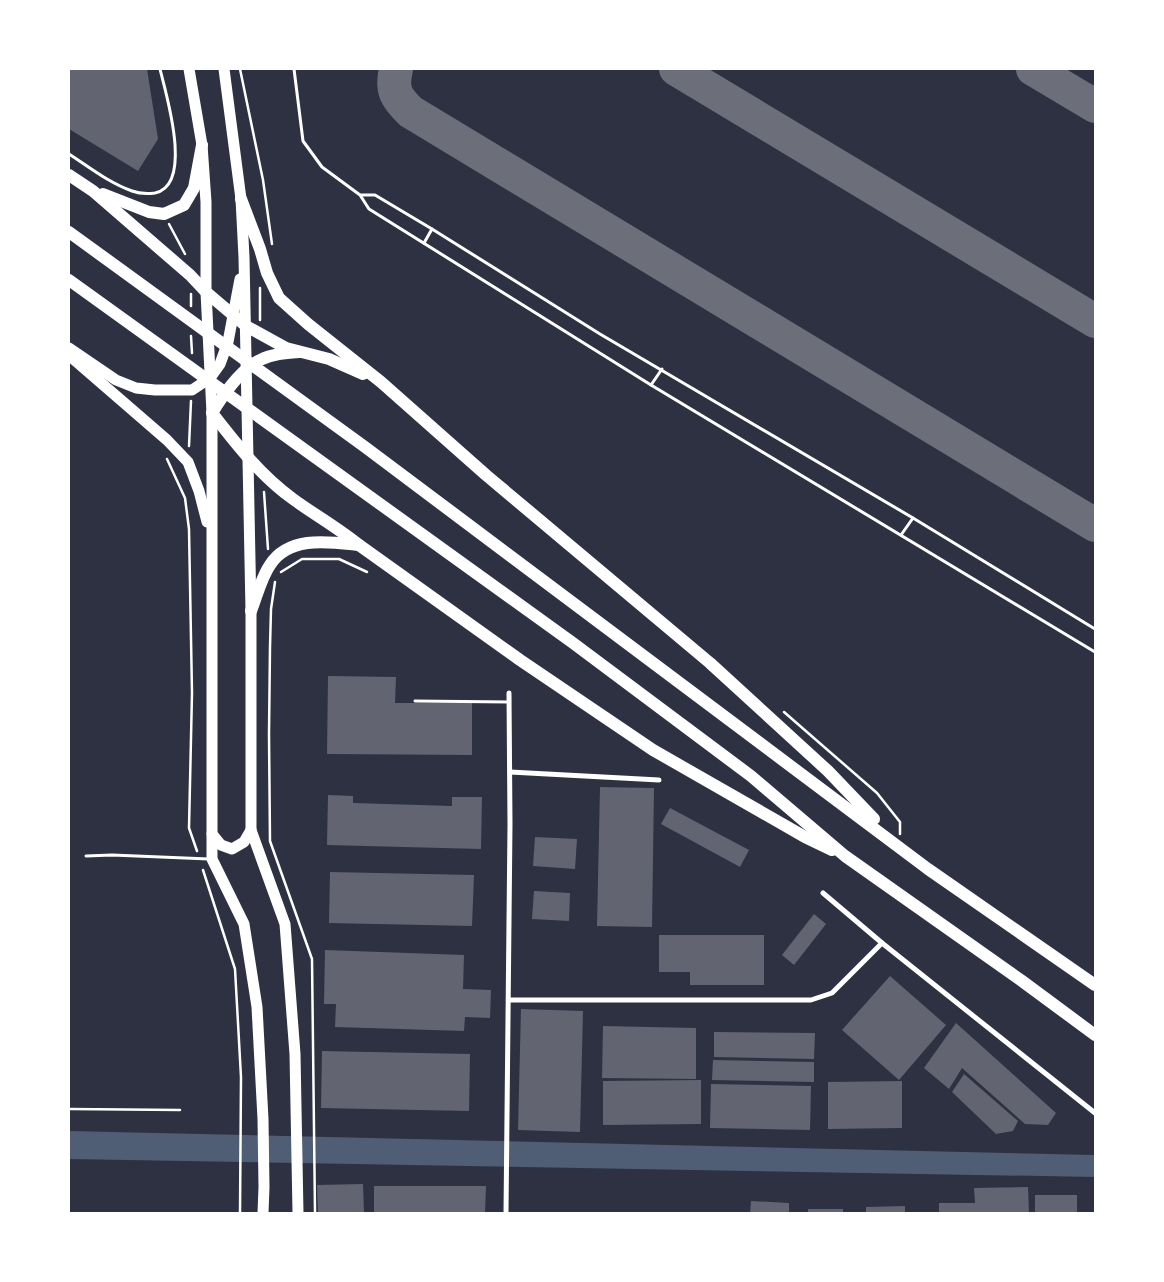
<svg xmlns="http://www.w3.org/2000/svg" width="1164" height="1282" viewBox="0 0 1164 1282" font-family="'PT Sans',sans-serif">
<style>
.water{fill:#4f5d75}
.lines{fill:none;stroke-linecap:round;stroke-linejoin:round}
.taxiway{stroke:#6c6f7a;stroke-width:34}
.building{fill:#626471}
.path{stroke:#fff;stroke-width:2.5}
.service{stroke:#fff;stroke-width:3}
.minor{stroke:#fff;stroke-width:5}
.primary{stroke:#fff;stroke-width:11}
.motorway{stroke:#fff;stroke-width:12}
</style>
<rect width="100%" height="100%" fill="#2d3142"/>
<path class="water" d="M69,1131L1095,1155V1177L69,1159Z"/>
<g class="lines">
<g class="taxiway">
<path d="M396,69C391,90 396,98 411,112L1095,525"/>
<path d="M676,69L1095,321"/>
<path d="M1033,69L1095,106"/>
</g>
</g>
<g class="building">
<path d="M69,69H147L158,139L138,171L69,129Z"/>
<path d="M328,676L396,677L395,703H472V755L327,754Z"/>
<path d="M600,787L654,788L652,927L597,926Z"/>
<path d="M328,795L353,796V803L452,806V797H482L481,849L327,845Z"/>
<path d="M670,808L749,850L740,867L661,824Z"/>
<path d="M535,837L577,839L575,869L533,866Z"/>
<path d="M330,872L474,875L472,926L329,923Z"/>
<path d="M534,891L570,893L569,921L532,919Z"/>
<path d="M814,914L826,924L794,965L782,955Z"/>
<path d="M659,935H764V985H690V972H659Z"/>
<path d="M325,950L464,955L463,989L491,990L490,1018L465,1017L464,1031L335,1027L336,1004H324Z"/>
<path d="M890,976L946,1025L899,1080L842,1030Z"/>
<path d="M521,1009L583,1011L580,1132L518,1130Z"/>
<path d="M956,1023L1056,1113L1048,1125L1025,1124L962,1068L949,1089L924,1068Z"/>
<path d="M603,1026L696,1028V1079L602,1078Z"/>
<path d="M714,1032L815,1033L814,1059L714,1057Z"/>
<path d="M322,1051L470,1054L469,1111L321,1108Z"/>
<path d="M713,1060L814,1062V1082L712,1080Z"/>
<path d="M964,1074L1018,1121L1013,1131L996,1134L952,1092Z"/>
<path d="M701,1080V1124L603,1125V1081Z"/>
<path d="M902,1081V1128L828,1129V1082Z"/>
<path d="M711,1084L811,1086L810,1130L710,1128Z"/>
<path d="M363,1184L364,1213H318L317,1185Z"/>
<path d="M374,1186H486L485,1213H374Z"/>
<path d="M1028,1187L1029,1213H939V1203H975L974,1188Z"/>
<rect x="1035" y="1195" width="42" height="18"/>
<path d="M751,1201L789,1203V1213H750Z"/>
<path d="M905,1206V1213H866V1207Z"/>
<rect x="808" y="1209" width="35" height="4"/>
</g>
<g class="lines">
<g class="path">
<path d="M240,69L263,180L272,244"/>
<path d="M169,224L185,254"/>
<path d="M260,288V320"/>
<path d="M191,294V306"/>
<path d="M191,336L192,353"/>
<path d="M189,446L191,401"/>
<path d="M167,459L185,498L189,529L192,693L189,828L197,851"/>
<path d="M264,492L268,549"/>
<path d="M281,572L302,559H339L367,572"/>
<path d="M275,582L271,609L270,647L269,734L270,841L312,959L315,1213"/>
<path d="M784,712L877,793L900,822V834"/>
<path d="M203,870L235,969L241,1077L240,1213"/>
<path d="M69,1109L180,1110"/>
</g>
<g class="service">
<path d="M294,69L303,141L322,167L360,195L369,209L651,385L1095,652"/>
<path d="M69,154C89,167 109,183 132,191C140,194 147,194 155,193C194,185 166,94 160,69"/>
<path d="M361,195H375L432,229L600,334L913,518L1095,629"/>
<path d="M424,243L432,229"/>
<path d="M651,385L662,369"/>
<path d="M901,535L913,518"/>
<path d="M415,701L509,702"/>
<path d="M86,856L112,855L209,859"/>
</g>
<g class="minor">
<path d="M510,772L659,780"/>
<path d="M823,893L882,943L1095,1113"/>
<path d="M509,1000H811L832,993L882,943"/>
<path d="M506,1213L510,824L509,693"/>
</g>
<g class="primary">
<path d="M189,69L202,145L206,202V292L212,413V859L244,924L257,1007L263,1119L264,1187L263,1213"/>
<path d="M224,69L241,199L244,257L251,611V830L285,924L295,1054L298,1213"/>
<path d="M69,348L116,380L136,388L155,390H192L210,378L220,364L228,342L240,279"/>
<path d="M70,356L167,440L188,462L199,491L207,522"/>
<path d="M212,834L221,845L232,849L244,842L251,830"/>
</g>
<g class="motorway">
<path d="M69,175L93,191L190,275L206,292L246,326L286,348L329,359L363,374"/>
<path d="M103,194L149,212L164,214L184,205L194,188L202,145"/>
<path d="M241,199L260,249L267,273L279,298L308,324L381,382L486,475L710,663L828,771L874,819"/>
<path d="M69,232L365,447L928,869L1095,985"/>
<path d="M69,280L573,643L751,776L845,856L1022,981L1095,1035"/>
<path d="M299,352C285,353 272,354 260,360C241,369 223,395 212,413C237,445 260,475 293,499C315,515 338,528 359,545L520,660L653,750L805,837L832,850"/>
<path d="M251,611C257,596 261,578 270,565C289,535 330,542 359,545"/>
</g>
</g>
<rect width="1164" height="1282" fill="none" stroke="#ffffff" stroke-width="140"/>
</svg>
